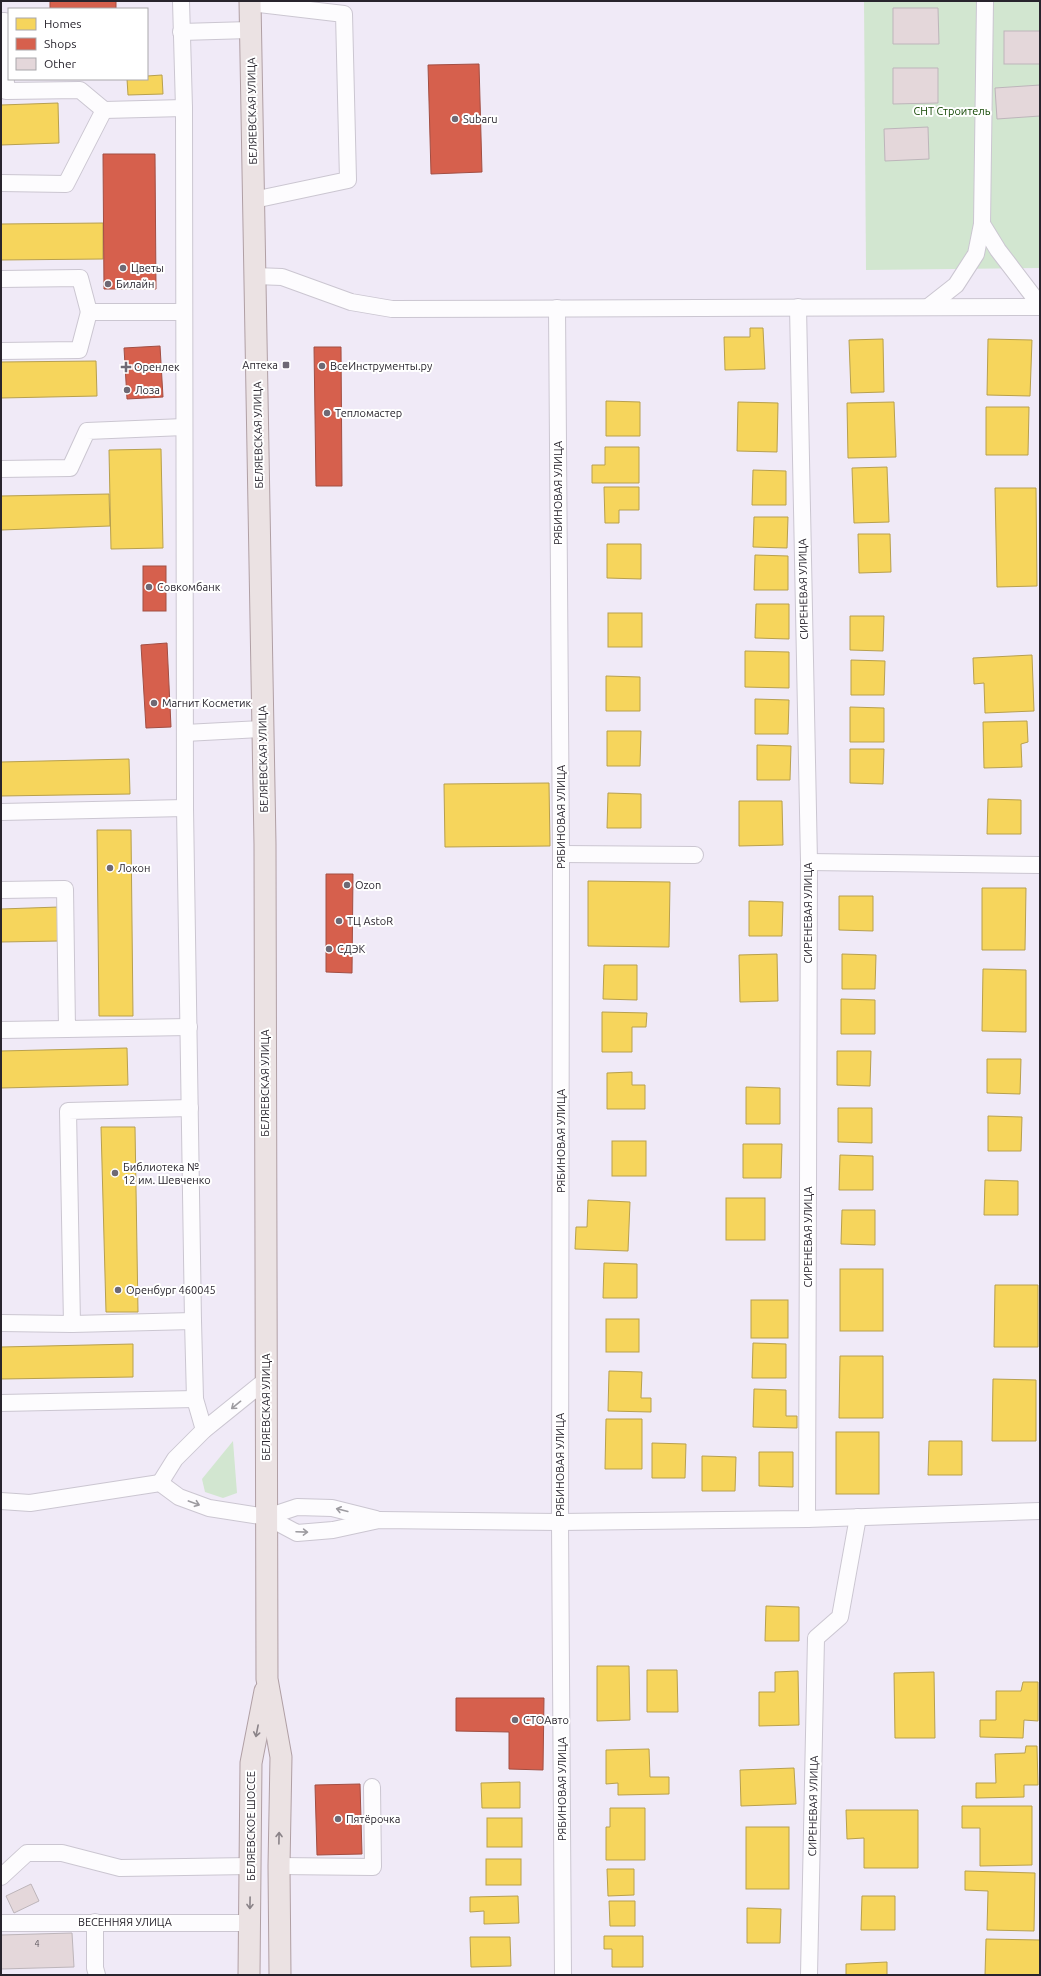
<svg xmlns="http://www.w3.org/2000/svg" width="1041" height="1976" viewBox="0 0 1041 1976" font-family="Ubuntu,sans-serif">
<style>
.green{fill:#d2e6d0}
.homes{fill:#f6d55c;stroke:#b8a04e}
.shops{fill:#d6604d;stroke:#a24e43}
.building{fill:#e4d7da;stroke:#bdb5ba}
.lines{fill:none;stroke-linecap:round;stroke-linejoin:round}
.minor-casing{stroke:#cbc6d1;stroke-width:18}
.major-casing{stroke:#b09fa4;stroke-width:23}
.minor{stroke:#fdfcfe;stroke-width:16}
.major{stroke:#ebe2e3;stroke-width:21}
.oneway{stroke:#9d9ba0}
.oneway2{stroke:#8a8388}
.poi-dot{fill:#6e6974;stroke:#fff;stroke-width:1.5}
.labels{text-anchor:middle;stroke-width:4;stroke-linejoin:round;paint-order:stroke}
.number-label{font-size:9px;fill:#585259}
.street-label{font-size:11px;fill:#28242d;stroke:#fff}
.park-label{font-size:11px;fill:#144804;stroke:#fff}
.poi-label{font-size:11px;fill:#28242d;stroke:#fff;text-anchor:start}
</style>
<rect width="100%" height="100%" fill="#f0eaf7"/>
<g class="green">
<path d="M864,1H1040V268L866,270Z"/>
<path d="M233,1441L237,1493L223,1498L205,1492L202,1479Z"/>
</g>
<g class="homes">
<path d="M162,75L163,94L128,95L127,79H147V76Z"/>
<path d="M58,103L59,143L1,145V105Z"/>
<path d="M103,223V259L1,260V224Z"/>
<path d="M750,328H763L765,369L725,370L724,337H750Z"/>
<path d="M883,339L884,392L851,393L849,340Z"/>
<path d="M988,339L1032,340L1030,396L987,395Z"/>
<path d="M96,361L97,396L1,398V362Z"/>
<path d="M606,401L640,402V436H606Z"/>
<path d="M738,402L778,403L777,452L737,451Z"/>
<path d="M894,402L896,457L848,458L847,403Z"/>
<path d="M986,407H1029L1028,455H986Z"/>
<path d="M605,447H639V483H592V465H605Z"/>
<path d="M161,449L163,548L111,549L109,450Z"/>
<path d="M887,467L889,522L854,523L852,468Z"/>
<path d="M753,470L786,471V505H752Z"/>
<path d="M604,487H639V510H619V523H605Z"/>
<path d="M995,488H1036L1037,586L997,587Z"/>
<path d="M109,494L110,526L1,530V496Z"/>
<path d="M754,517H788L787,548L753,547Z"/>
<path d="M858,534H890L891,572L859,573Z"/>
<path d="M607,544H641V579L607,578Z"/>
<path d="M755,555L788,556V590H754Z"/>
<path d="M756,604H789V639L755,638Z"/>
<rect x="608" y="613" width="34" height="34"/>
<path d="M850,616H884L883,651L850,650Z"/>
<path d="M745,651L789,652V688L745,687Z"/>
<path d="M1032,655L1034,711L985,713L984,683L974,684L973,658Z"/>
<path d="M851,660L885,661L884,695H851Z"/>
<path d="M606,676L640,677V711H606Z"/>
<path d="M755,699L789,700L788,734H755Z"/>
<path d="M850,707L884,708V742H850Z"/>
<path d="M1027,721L1028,742L1021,744L1022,767L984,768L983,722Z"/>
<path d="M607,731H641L640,766H607Z"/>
<path d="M757,745L791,746L790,780H757Z"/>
<path d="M850,749H884L883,784L850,783Z"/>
<path d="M129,759L130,794L1,796V762Z"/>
<path d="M549,783L550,846L445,847L444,784Z"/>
<path d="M608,793L641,794V828H607Z"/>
<path d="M988,799L1021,800V834H987Z"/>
<path d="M739,801H782L783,845L739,846Z"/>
<path d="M97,830H131L133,1016H99Z"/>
<path d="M588,881L670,882L669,947L588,946Z"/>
<path d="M982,888H1026L1025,950H982Z"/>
<path d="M839,896H873V931L839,930Z"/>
<path d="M749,901L783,902L782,936H749Z"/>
<path d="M59,907V941L1,942V909Z"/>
<path d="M777,954L778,1001L740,1002L739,955Z"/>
<path d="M842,954L876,955L875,989H842Z"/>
<path d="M604,965H637V1000L603,999Z"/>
<path d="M983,969L1026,970V1032L982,1031Z"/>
<path d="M841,999L875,1000V1034H841Z"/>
<path d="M602,1012L647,1013L646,1027H632V1052H602Z"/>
<path d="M127,1048L128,1085L1,1088V1051Z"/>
<path d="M837,1051H871L870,1086L837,1085Z"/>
<path d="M987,1059H1021L1020,1094L987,1093Z"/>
<path d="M632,1072V1085H645V1109H607V1073Z"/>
<path d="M746,1087L780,1088V1124H746Z"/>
<path d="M838,1108H872V1143L838,1142Z"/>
<path d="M988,1116L1022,1117L1021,1151H988Z"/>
<path d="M101,1127H135L138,1312H106Z"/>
<rect x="612" y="1141" width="34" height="35"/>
<path d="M743,1144H782L781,1178H743Z"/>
<path d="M840,1155L873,1156V1190H839Z"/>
<path d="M985,1180L1018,1181V1215H984Z"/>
<rect x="726" y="1198" width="39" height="42"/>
<path d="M588,1200L630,1202L628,1251L575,1249L576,1227H587Z"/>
<path d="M842,1210H875V1245L841,1244Z"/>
<path d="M604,1263L637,1264V1298H603Z"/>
<rect x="840" y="1269" width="43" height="62"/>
<path d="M995,1285H1038V1347H994Z"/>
<rect x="751" y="1300" width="37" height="38"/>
<rect x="606" y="1319" width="33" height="33"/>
<path d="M753,1343L786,1344V1378H752Z"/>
<path d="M133,1344V1377L1,1379V1347Z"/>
<path d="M840,1356H883V1418H839Z"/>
<path d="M609,1371L642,1372L641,1398H651V1412L608,1411Z"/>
<path d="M993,1379L1036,1380V1441H992Z"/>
<path d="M754,1389L786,1390V1416H797V1428L753,1427Z"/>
<path d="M606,1419H642V1469H605Z"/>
<rect x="836" y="1432" width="43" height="62"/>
<path d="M929,1441H962V1475H928Z"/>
<path d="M652,1443L686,1444L685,1478H652Z"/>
<path d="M759,1452H793V1487L759,1486Z"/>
<path d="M702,1456L736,1457L735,1491H702Z"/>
<path d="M766,1606L799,1607V1641H765Z"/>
<path d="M597,1666H629L630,1720L597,1721Z"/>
<path d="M647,1670H677L678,1712H647Z"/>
<path d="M798,1671L799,1725L759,1726V1692H775V1672Z"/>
<path d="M934,1672L935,1738H895L894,1673Z"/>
<path d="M1023,1682H1038V1721L1024,1720L1023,1738L980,1737V1720H996V1691H1021Z"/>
<path d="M1026,1746H1037L1038,1785H1024V1797L976,1798V1783H996L995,1754L1025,1753Z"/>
<path d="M649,1749L650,1777H669V1794L618,1795V1783L606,1784V1750Z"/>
<path d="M794,1768L796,1804L741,1806L740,1770Z"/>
<path d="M520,1782V1808H482L481,1783Z"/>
<path d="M962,1806H1032V1865L980,1866V1828H962Z"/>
<path d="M610,1808H645V1860H606V1827H610Z"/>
<path d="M846,1810H918V1868H864V1838L847,1839Z"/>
<rect x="487" y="1818" width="35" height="29"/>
<rect x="746" y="1827" width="43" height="62"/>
<rect x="486" y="1859" width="35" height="26"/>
<path d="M607,1869H634V1895L608,1896Z"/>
<path d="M965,1871L1035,1873L1034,1931L987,1930L988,1891L965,1890Z"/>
<path d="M518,1896L519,1923L484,1924V1911L470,1912V1897Z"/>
<path d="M862,1896H895V1930H861Z"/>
<path d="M609,1901H635V1926H610Z"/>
<path d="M747,1908L781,1909L780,1943H747Z"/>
<path d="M604,1936H643V1967H612V1949H604Z"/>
<path d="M470,1937H510L511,1966L471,1967Z"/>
<path d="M986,1939L1040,1940V1975H985Z"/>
<path d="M887,1962V1975H846V1964Z"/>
</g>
<g class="shops">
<rect x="50" y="1" width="66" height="8"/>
<path d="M479,64L482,172L431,174L428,65Z"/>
<path d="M103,154H155L156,289H104Z"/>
<path d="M160,346L163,397L127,399L124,348Z"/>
<path d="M314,347H341L342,486H316Z"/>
<rect x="143" y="566" width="23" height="45"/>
<path d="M167,643L171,727L146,728L141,645Z"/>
<path d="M326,874H353L352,973L326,972Z"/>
<path d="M456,1698H544L543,1770L509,1769V1732L456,1731Z"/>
<path d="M360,1784L362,1854L317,1855L315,1785Z"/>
</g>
<g class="building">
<path d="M893,8H938L939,44H893Z"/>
<rect x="1004" y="31" width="36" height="33"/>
<path d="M893,68H938V103L893,104Z"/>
<path d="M1040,85V116L997,119L995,88Z"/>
<path d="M928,127L929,159L885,161L884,129Z"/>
<path d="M31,1884L39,1901L14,1913L6,1896Z"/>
<path d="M72,1933L74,1967L1,1969V1935Z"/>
</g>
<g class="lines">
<defs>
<g id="minor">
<path d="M181,1L184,108L185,808L193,1321L195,1399L204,1430"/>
<path d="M250,3L344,14L348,180L254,200"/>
<path d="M1,21H5L6,91L80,90L104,110L184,108"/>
<path d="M181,32L250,30"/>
<path d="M1,183L66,184L104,110"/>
<path d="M982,224L998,250L1040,305"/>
<path d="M255,276L282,277L351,302L392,309L1040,307"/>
<path d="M1,279L80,278L89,312H184"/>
<path d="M798,307L809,862L807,1519"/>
<path d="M928,307L956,285L976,254L982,224L985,1"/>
<path d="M557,308L561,854L560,1522L563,1975"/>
<path d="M1,351L79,350L89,312"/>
<path d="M1,469L70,468L87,431L184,427"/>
<path d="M185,733L263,729"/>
<path d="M1,812L185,808"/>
<path d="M561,854L695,855"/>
<path d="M809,862L1040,865"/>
<path d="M1,890L65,889L67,1029L189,1027"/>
<path d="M1,1030L67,1029"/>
<path d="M1,1323L72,1324L193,1321"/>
<path d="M72,1324L68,1111L190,1108"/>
<path d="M1,1403L195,1399"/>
<path d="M160,1483L175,1459L204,1430L266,1380"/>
<path d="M1,1501L30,1503L160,1483L179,1497L209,1508L267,1517L297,1533L333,1530L379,1520L560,1522L807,1519L1040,1511"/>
<path d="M267,1517L297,1507L332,1508L376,1519"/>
<path d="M279,1866L373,1867L372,1787"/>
<path d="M1,1877L27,1853H62L120,1868L250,1866"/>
<path d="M95,1922V1968L97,1975"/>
<path d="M1,1923H250"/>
<path d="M809,1975L816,1638L840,1617L858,1517"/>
</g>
<g id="major">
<path d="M250,1L265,844L267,1679L281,1757L279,1866L280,1975"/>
<path d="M249,1975L251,1763L265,1691"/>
</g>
</defs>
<use href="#minor" class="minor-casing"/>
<use href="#major" class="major-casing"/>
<use href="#minor" class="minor"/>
<use href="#major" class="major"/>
</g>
<defs><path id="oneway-shaft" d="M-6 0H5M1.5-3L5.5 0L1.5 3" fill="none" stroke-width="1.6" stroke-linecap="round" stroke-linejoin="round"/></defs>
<g class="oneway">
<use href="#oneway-shaft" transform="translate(236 1405) rotate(141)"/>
<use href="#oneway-shaft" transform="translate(194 1503) rotate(20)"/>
<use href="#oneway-shaft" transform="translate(342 1510) rotate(-166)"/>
<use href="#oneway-shaft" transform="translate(302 1532) rotate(2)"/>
</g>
<g class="oneway2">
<use href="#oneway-shaft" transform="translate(257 1731) rotate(101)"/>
<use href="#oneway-shaft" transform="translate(279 1838) rotate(-89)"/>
<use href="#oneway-shaft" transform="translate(250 1903) rotate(91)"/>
</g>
<g class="poi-dot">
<circle cx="455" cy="119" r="4"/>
<circle cx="123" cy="268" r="4"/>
<circle cx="108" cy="284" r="4"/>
<rect x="282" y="361" width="8" height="8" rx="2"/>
<circle cx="322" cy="366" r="4"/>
<path d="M124 361h4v4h4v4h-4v4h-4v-4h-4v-4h4z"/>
<circle cx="127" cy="390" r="4"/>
<circle cx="327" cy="413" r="4"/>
<circle cx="149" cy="587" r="4"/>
<circle cx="154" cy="703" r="4"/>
<circle cx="110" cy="868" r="4"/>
<circle cx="347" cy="885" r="4"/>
<circle cx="339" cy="921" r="4"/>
<circle cx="329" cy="949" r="4"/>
<circle cx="115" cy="1173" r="4"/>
<circle cx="118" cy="1290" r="4"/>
<circle cx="515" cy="1720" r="4"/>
<circle cx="338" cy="1819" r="4"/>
</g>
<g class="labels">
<g class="number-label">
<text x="37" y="1947">4</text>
</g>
<g class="street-label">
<text transform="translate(252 111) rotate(-91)" y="4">БЕЛЯЕВСКАЯ УЛИЦА</text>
<text transform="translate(258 435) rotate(-91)" y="4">БЕЛЯЕВСКАЯ УЛИЦА</text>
<text transform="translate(558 493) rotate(-90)" y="4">РЯБИНОВАЯ УЛИЦА</text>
<text transform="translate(803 589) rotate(-91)" y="4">СИРЕНЕВАЯ УЛИЦА</text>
<text transform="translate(263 759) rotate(-91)" y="4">БЕЛЯЕВСКАЯ УЛИЦА</text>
<text transform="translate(561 817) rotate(-90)" y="4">РЯБИНОВАЯ УЛИЦА</text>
<text transform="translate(808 913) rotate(-90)" y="4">СИРЕНЕВАЯ УЛИЦА</text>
<text transform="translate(265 1083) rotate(-90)" y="4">БЕЛЯЕВСКАЯ УЛИЦА</text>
<text transform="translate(561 1141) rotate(-90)" y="4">РЯБИНОВАЯ УЛИЦА</text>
<text transform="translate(808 1237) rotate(-90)" y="4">СИРЕНЕВАЯ УЛИЦА</text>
<text transform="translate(266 1407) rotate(-90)" y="4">БЕЛЯЕВСКАЯ УЛИЦА</text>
<text transform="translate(560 1465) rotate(-90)" y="4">РЯБИНОВАЯ УЛИЦА</text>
<text transform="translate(562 1789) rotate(-90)" y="4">РЯБИНОВАЯ УЛИЦА</text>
<text transform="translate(813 1806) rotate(-89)" y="4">СИРЕНЕВАЯ УЛИЦА</text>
<text transform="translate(251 1826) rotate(-90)" y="4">БЕЛЯЕВСКОЕ ШОССЕ</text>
<text x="125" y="1926">ВЕСЕННЯЯ УЛИЦА</text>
</g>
<g class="park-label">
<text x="952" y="115">СНТ Строитель</text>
</g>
<g class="poi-label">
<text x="463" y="123">Subaru</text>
<text x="131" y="272">Цветы</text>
<text x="116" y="288">Билайн</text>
<text x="278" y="369" text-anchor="end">Аптека</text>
<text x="330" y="370">ВсеИнструменты.ру</text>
<text x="134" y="371">Оренлек</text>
<text x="135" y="394">Лоза</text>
<text x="335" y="417">Тепломастер</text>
<text x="157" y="591">Совкомбанк</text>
<text x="162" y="707">Магнит Косметик</text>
<text x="118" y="872">Локон</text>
<text x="355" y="889">Ozon</text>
<text x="347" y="925">ТЦ AstoR</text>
<text x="337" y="953">СДЭК</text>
<text x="123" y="1171">Библиотека №<tspan x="123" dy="13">12 им. Шевченко</tspan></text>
<text x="126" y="1294">Оренбург 460045</text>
<text x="523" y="1724">СТОАвто</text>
<text x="346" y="1823">Пятёрочка</text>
</g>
</g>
<rect width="1041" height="1976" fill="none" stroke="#28242d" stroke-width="4"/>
<rect x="8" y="8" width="140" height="72" fill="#ffffff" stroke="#a9a7ab"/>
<rect x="16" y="18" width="20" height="12" fill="#f6d55c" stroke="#a9a7ab"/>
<text x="44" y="28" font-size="12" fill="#28242d">Homes</text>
<rect x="16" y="38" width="20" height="12" fill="#d6604d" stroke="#a9a7ab"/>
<text x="44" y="48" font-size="12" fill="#28242d">Shops</text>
<rect x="16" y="58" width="20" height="12" fill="#e4d7da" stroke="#a9a7ab"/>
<text x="44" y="68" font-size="12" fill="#28242d">Other</text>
</svg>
